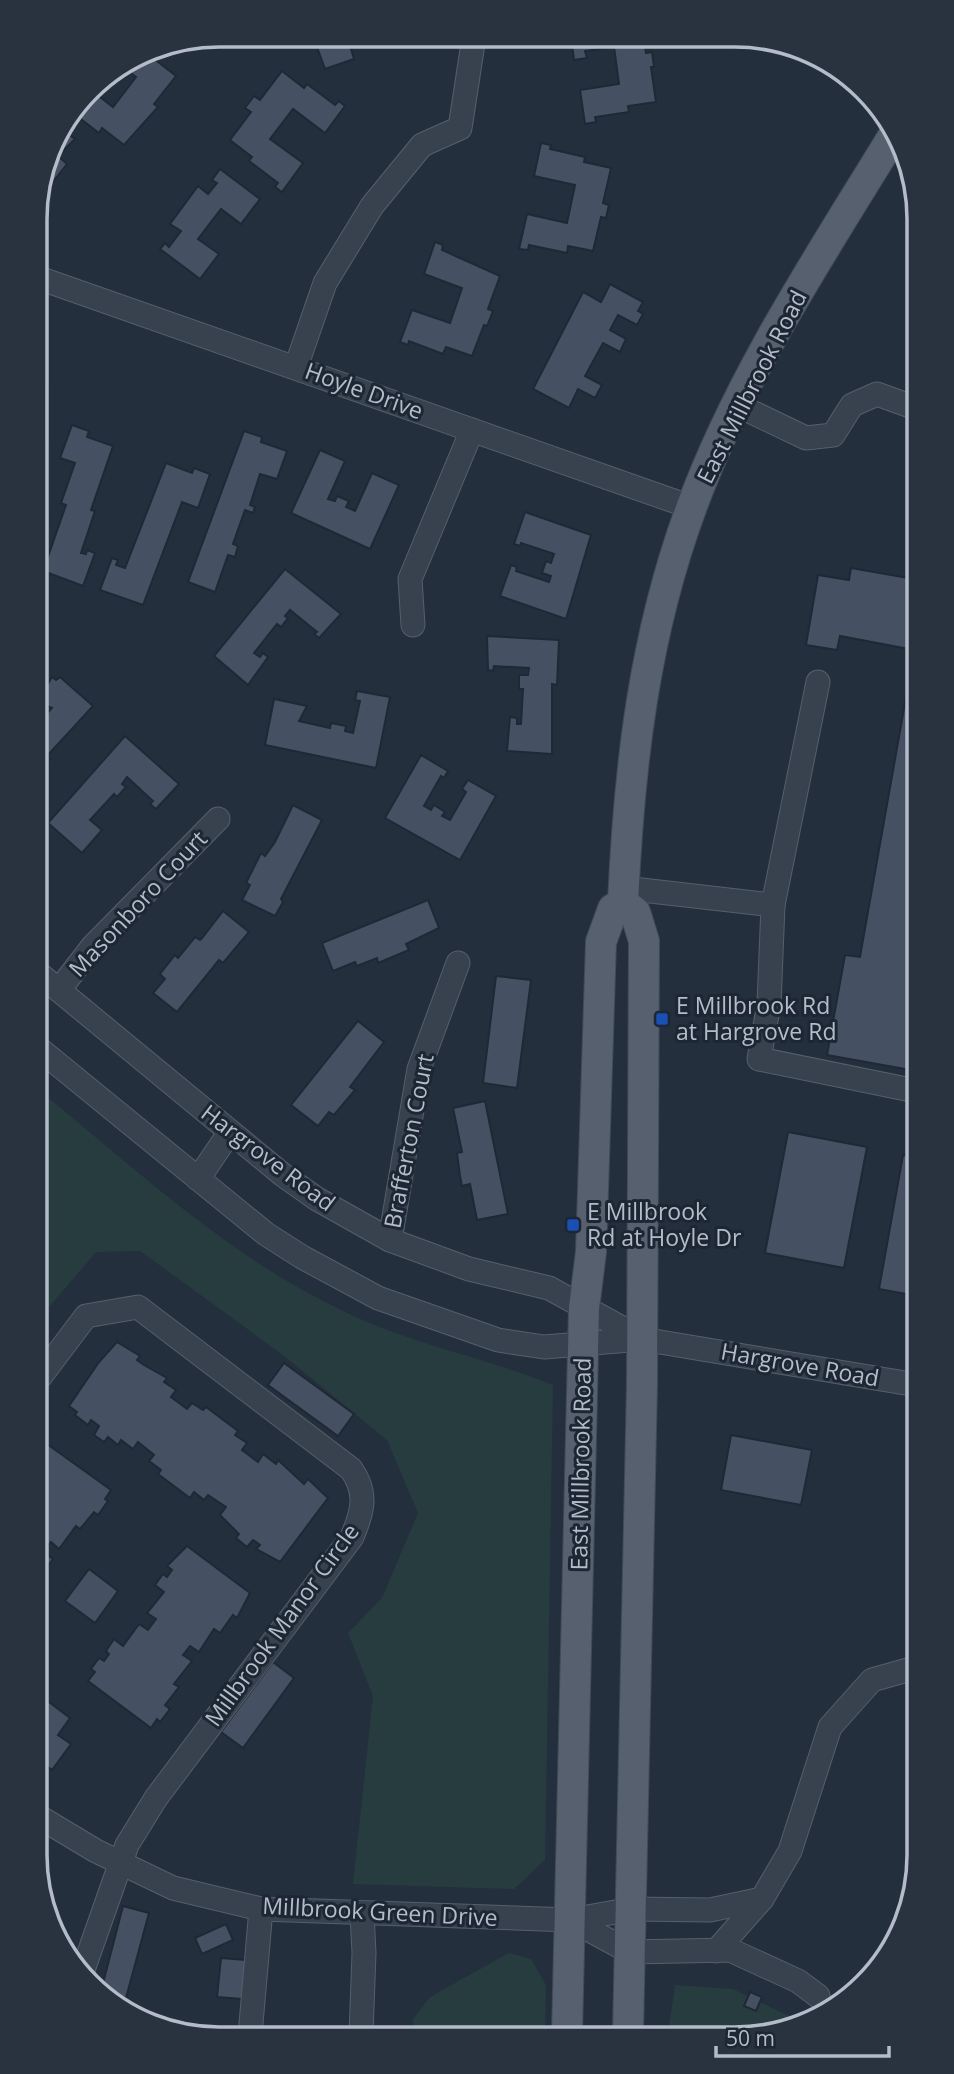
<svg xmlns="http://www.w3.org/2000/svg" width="954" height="2074" viewBox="0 0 954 2074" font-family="'Open Sans',sans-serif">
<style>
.green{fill:#263c3f}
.building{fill:#455162;stroke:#1f2835;stroke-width:2}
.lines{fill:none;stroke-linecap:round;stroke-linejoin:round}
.minor-casing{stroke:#565f6c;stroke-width:25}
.major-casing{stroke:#414a57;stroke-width:32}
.minor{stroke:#38414e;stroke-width:23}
.major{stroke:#56606e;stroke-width:30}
.transit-dot{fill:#1a4fb4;stroke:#1d2633;stroke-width:2.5}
.labels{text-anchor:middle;stroke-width:6;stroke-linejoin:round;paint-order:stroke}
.street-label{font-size:23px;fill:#b4bcc9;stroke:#1d2633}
.poi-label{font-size:23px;fill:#b4bcc9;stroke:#1d2633;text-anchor:start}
.rim{fill:none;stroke:#b4bcc9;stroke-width:3.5}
</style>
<rect width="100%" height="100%" fill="#242f3e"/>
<g class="green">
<path d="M39,1090C136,1169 229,1257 343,1311C410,1344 484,1357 553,1385L545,1860L514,1889L353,1884L373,1696L348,1633L382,1598L418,1513L387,1440L283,1355L140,1251L96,1252L39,1319Z"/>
<path d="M509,1953L531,1959L546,1985L545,2034H414L413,2019L430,1997Z"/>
<path d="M675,1985L733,1989L804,2023L783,2033H668Z"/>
</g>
<g class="building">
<path d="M313,36H347L354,59L325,69Z"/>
<path d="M387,36H419V37L391,47Z"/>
<path d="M571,37L644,38L646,53L652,52L654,67H651L656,102L628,106L629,112L595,117L596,122L585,124L580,90L619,84L614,47L585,51L587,58L574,60Z"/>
<path d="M149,49L156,55L153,58L176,76L154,104L158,107L124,145L102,128L99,133L73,113L91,90L113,107L136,77L121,66Z"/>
<path d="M282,71L304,88L307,84L335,105L339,101L345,106L325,133L293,109L270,139L303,163L282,192L275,187L278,183L249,161L252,157L230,140L251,112L245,108L254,96L260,100Z"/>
<path d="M61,129L75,139L58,156L67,164L45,192L50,195L45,202L38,197L54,138Z"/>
<path d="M541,143L551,145L550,149L585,157L584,162L611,168L603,203L609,205L606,218L601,217L593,251L568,246L567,253L529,245L528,250L519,249L527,214L567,223L575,185L534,176Z"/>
<path d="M220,169L260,199L241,224L221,209L198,239L219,254L200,279L160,249L165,243L169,247L181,231L170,224L198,186L208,194L217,183L212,180Z"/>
<path d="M435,242L443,245L442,250L500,276L488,309L493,311L487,326L484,325L472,356L446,347L443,354L409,341L408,345L400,342L412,310L450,323L462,288L424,274Z"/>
<path d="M610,284L643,302L638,311L643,314L637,325L618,315L610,330L626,339L620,352L603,343L585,376L602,385L595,398L578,389L569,408L533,389L583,292L601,302Z"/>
<path d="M72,425L89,431L87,437L113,446L91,510L95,511L81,553L86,554L87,550L95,553L83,586L43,571L66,505L61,503L75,463L60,458Z"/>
<path d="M244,431L262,437L261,442L287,451L277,479L260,474L250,505L255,507L253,513L245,510L233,544L238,546L235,557L228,555L215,592L188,582Z"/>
<path d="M320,450L345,461L328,499L335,501L337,496L349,501L346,507L355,511L372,473L399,485L370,549L291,513Z"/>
<path d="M166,463L192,473L194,468L210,474L198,508L182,502L143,605L100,590L112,558L118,560L116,565L125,568Z"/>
<path d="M525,512L591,535L566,619L500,596L511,565L517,567L516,571L549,582L551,576L542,573L546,561L551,563L554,554L521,543L520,546L514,544Z"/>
<path d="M851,568L914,579V650L840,636L837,650L806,645L818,575L849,580Z"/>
<path d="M285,569L341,614L319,638L314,634L317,632L290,610L285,616L288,618L281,627L277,624L254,653L260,657L263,653L268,657L248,685L214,656Z"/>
<path d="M487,636L559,640L557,685L552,684V754L507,751L510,717L517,718V724H521L523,689H519V675H528L529,668L494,666L493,671L488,670Z"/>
<path d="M914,652L916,1071L827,1055L845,955L860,957Z"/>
<path d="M37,656L47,665L37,676Z"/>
<path d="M52,677L56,680L60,677L93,706L47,756L50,759L37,774V724L52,708L37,702Z"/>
<path d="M357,691L390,697L376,768L265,745L274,699L307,706L299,721L330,728L331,723L346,726L345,731L353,733L360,701L355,700Z"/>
<path d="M125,736L179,784L156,809L150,804L153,801L127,777L122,784L126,787L117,797L114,794L90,820L102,830L82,853L48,823Z"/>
<path d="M421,755L448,771L444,778L441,776L424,806L431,810L434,805L445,812L442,816L450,820L466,792L462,789L468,780L496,796L460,860L385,818Z"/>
<path d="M293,805L322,820L281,899L283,902L275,916L242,900L250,885L246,883L261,853L265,856L275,842Z"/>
<path d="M428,900L439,928L406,944L409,950L378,963L377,958L357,966L355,962L333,971L322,943Z"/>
<path d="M223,911L249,932L223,963L219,960L177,1012L153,993L165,979L160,974L175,955L178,958L195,937L200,940L202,938Z"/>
<path d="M496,976L531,980L517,1088L483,1083Z"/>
<path d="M358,1021L384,1042L350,1087L355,1090L334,1115L329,1112L318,1126L291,1105Z"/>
<path d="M485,1101L508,1214L477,1220L470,1184L462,1186L460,1176L457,1153L462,1152L453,1108Z"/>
<path d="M788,1132L867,1147L844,1268L765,1253Z"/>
<path d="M903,1155L916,1157L917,1296L879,1289Z"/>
<path d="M117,1342L140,1356L137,1360L144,1365L167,1378L164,1382L176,1390L171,1397L187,1409L192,1403L203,1410L206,1407L238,1431L235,1435L247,1443L242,1450L258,1462L263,1454L276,1464L278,1460L304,1484L308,1479L328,1498L280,1562L256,1549L260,1545L253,1540L247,1547L236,1538L239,1534L220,1515L226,1507L208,1495L204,1500L194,1492L190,1498L158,1474L161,1470L149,1461L154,1455L138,1442L133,1449L121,1440L118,1445L108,1437L104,1442L94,1435L99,1426L91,1420L88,1425L75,1415L77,1412L69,1406L99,1362Z"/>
<path d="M284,1363L354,1414L338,1436L268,1385Z"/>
<path d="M731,1435L812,1450L801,1505L721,1490Z"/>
<path d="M47,1444L111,1490L105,1499L108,1501L98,1515L94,1512L80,1529L76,1526L59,1549L51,1542L43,1552L53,1559L40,1576V1451Z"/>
<path d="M187,1546L250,1593L237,1618L233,1615L220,1633L214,1629L199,1652L190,1646L183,1655L192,1661L174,1684L179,1687L165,1705L170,1709L160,1722L157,1719L151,1728L88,1681L95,1672L91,1669L99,1658L104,1661L109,1654L106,1651L114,1639L123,1646L139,1624L148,1630L156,1619L147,1613L164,1592L155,1585L163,1574L167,1577L172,1570L167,1566Z"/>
<path d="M89,1569L118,1591L95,1623L65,1601Z"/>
<path d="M273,1662L294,1678L243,1748L221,1732Z"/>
<path d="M45,1699L70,1718L58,1735L71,1744L52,1770L41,1762V1704Z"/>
<path d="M123,1906L149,1913L126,1998L101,1991Z"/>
<path d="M226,1924L233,1940L202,1954L195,1938Z"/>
<path d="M221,1958L246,1960L242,1999L217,1997Z"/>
<path d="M750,1992L762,1997L756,2011L744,2006Z"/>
</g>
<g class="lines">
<defs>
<g id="minor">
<path d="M36,277L691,507"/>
<path d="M296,367L325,283L372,206L422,145L460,128L474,37"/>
<path d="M737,405L806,438L833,435L852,405L877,394L910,406"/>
<path d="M413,625L410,579L472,430"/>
<path d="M624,888L773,905L769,1004L759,1059L916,1091"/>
<path d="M773,905L818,682"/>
<path d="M38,973L283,1175L317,1199L390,1240L469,1269L549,1288L642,1339"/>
<path d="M59,990L93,946L218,819"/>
<path d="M38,1048L266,1234L302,1257L378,1298L498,1340L544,1347L642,1339L917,1385"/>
<path d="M198,1179L230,1132"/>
<path d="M390,1240L419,1069L458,963"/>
<path d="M40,1377L86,1316L138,1307L351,1469C368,1493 363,1511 352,1537L156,1798L127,1845L83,1970"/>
<path d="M41,1818L96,1851L173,1888L261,1909L571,1920L632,1909L710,1910L762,1899"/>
<path d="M571,1920L630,1952L730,1950L798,1981L818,1996"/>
<path d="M716,1951L762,1899L790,1851L830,1727L872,1680L918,1667"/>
<path d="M250,2035L261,1909"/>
<path d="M361,2035L364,1953L362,1914"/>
</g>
<g id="major">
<path d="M623,903L635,912L644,941L642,1384L628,2033"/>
<path d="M623,903C629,767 644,635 692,506C740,376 820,256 892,138"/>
<path d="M567,2034L584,1308L591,1252L601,942L613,909L623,903"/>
</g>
</defs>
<use href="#minor" class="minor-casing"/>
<use href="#major" class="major-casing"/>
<use href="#minor" class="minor"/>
<use href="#major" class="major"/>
</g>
<g class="transit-dot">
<rect x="655" y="1012" width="14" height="14" rx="3.5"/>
<rect x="566" y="1218" width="14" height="14" rx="3.5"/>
</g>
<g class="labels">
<g class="street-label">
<text transform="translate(752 387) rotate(-63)" y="8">East Millbrook Road</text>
<text transform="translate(364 391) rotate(20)" y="8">Hoyle Drive</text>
<text transform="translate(138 904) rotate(-47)" y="8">Masonboro Court</text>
<text transform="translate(409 1141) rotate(-79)" y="8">Brafferton Court</text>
<text transform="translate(268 1158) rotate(37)" y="8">Hargrove Road</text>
<text transform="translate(800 1365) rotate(10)" y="8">Hargrove Road</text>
<text transform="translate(581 1464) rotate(-89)" y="8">East Millbrook Road</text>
<text transform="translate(282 1625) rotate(-54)" y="8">Millbrook Manor Circle</text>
<text transform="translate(380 1912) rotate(3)" y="8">Millbrook Green Drive</text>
</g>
<g class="poi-label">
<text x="676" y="1014">E Millbrook Rd<tspan x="676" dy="26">at Hargrove Rd</tspan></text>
<text x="587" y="1220">E Millbrook<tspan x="587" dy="26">Rd at Hoyle Dr</tspan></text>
</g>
</g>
<path d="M0 0H954V2074H0ZM219 47H735A172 172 0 0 1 907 219V1855A172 172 0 0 1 735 2027H219A172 172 0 0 1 47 1855V219A172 172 0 0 1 219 47Z" fill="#29323f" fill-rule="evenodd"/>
<path class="rim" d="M219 47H735A172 172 0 0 1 907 219V1855A172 172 0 0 1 735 2027H219A172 172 0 0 1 47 1855V219A172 172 0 0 1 219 47Z"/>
<path d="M716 2046v10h173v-10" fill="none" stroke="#b4bcc9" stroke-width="3.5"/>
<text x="726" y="2046" font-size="21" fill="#b4bcc9" stroke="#1d2633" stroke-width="5" paint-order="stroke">50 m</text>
</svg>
